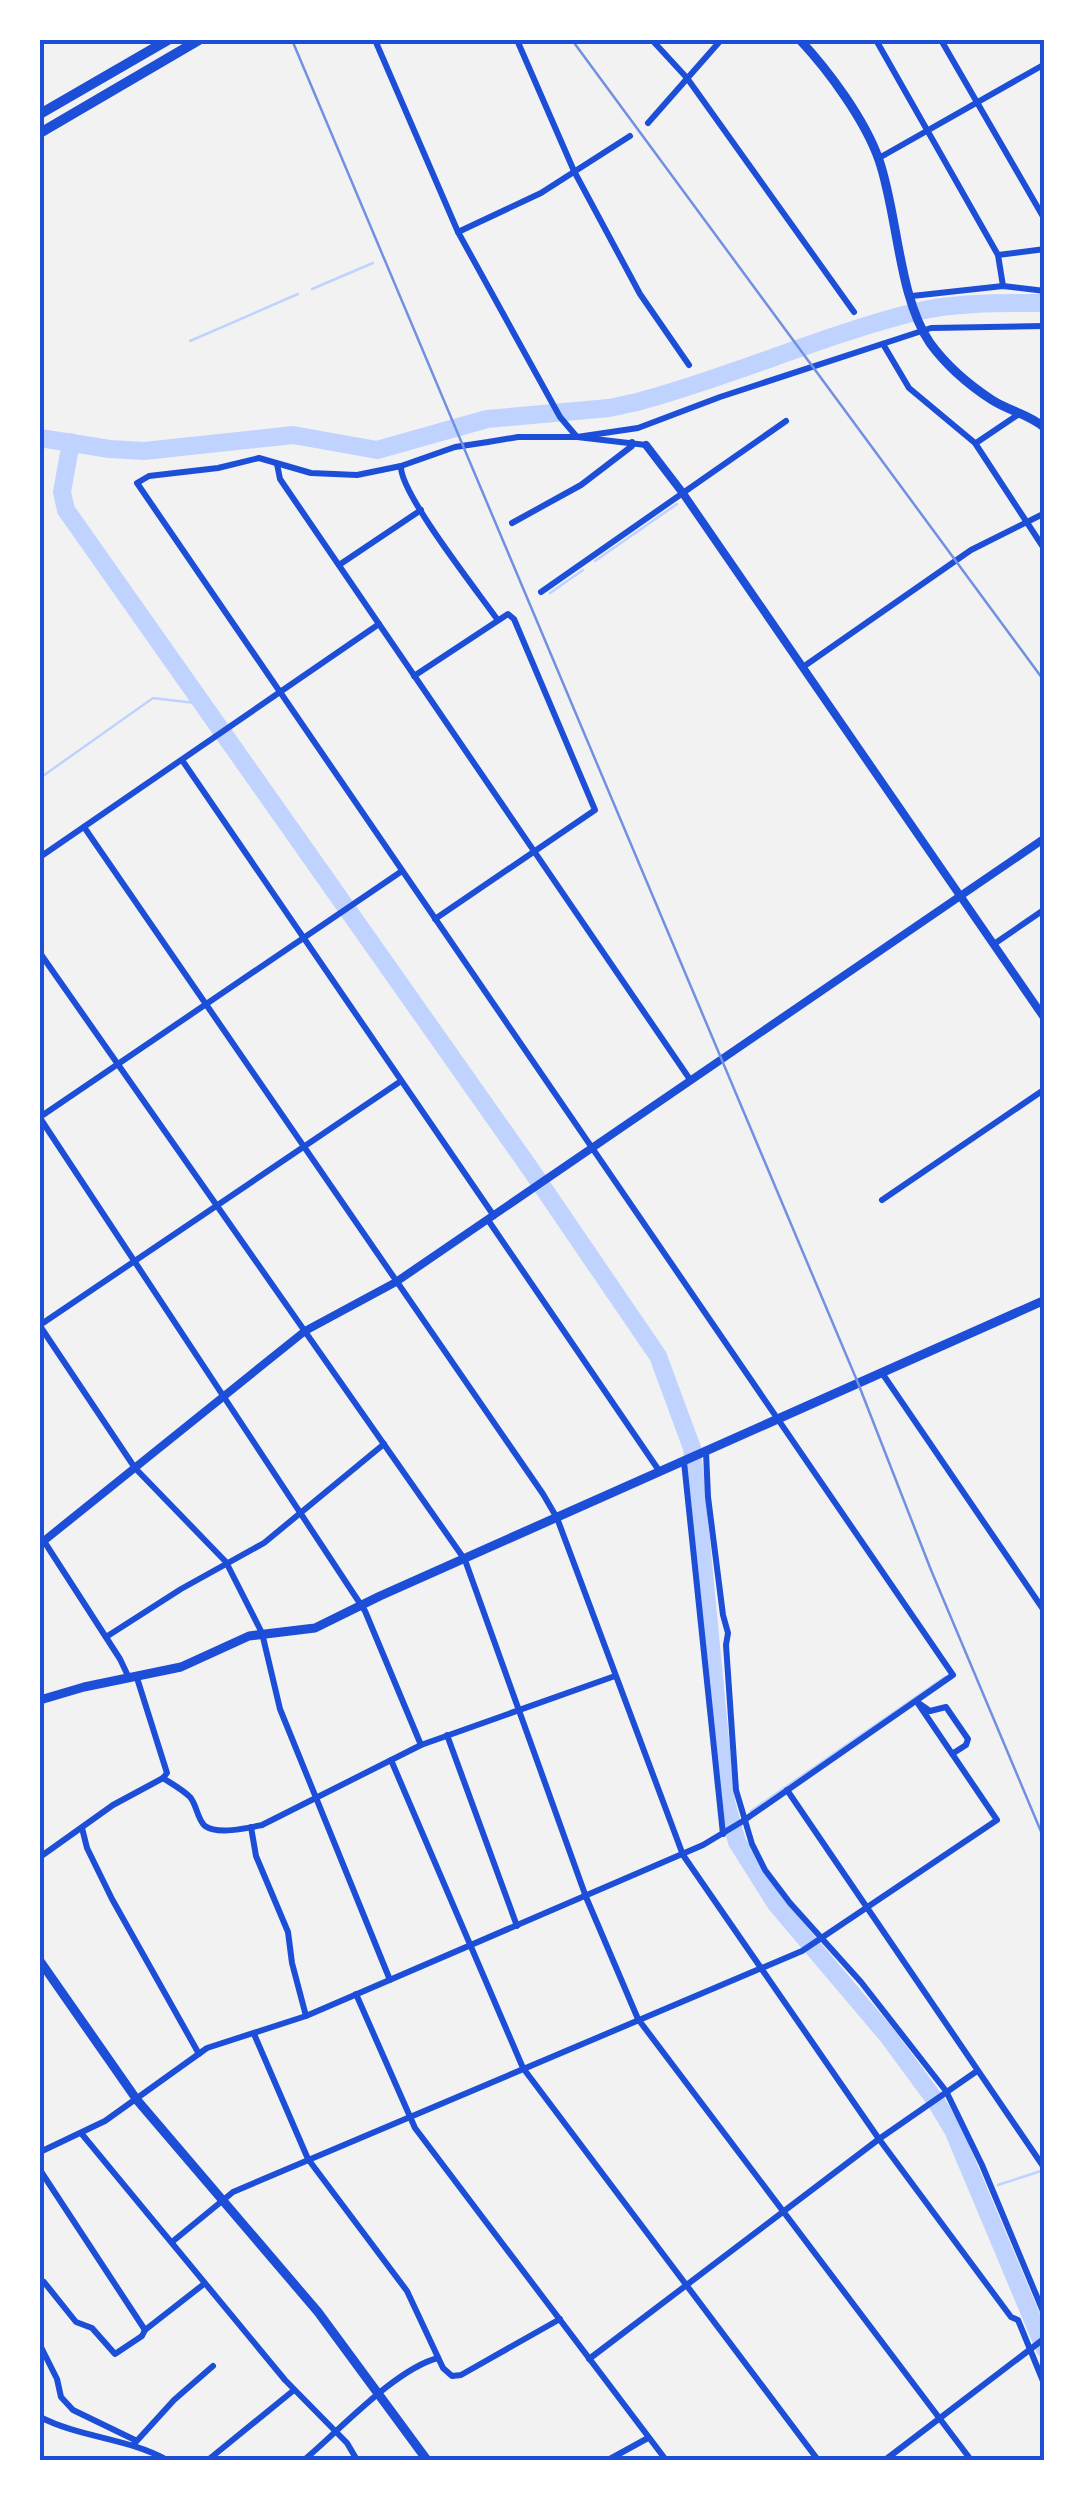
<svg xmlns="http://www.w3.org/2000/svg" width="1085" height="2500" viewBox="0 0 1085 2500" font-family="'Varela Round',sans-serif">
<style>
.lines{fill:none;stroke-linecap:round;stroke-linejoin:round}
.stream{stroke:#bfd3fe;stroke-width:2.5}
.river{stroke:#bfd3fe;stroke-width:18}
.minor{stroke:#1d4ed8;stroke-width:6}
.tertiary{stroke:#1d4ed8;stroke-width:8}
.secondary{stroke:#1d4ed8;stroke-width:9}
.primary{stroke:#1d4ed8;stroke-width:9}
.motorway{stroke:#1d4ed8;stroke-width:10}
.rail{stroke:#7290e2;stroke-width:2.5}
.neatline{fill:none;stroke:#1d4ed8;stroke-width:4}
</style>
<rect width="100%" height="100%" fill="#f2f2f2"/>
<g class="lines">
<g class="stream">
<path d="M312,289L373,263"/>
<path d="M190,341L298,294"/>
<path d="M595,561L677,504"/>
<path d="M550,593L583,570"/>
<path d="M40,778L153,698L203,704"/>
<path d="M751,1811L945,1677"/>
<path d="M998,2185L1044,2170"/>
</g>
<g class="river">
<path d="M40,438L110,449L144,451L293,435L377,450L487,419L609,408L637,402C731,377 820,336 915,312C957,302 1002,303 1045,303"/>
<path d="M71,442L62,492L66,510L529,1167L658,1356L692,1448L726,1802L737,1842L776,1904L887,2035L935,2100L953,2130L1045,2349"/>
</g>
<g class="minor">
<path d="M375,40L458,232L560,417L577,437L646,445"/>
<path d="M517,40L574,171L640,294L689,365"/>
<path d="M652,40L687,78L854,312"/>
<path d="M876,40L998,255L1003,286"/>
<path d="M941,40L1045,220"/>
<path d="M648,123L721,40"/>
<path d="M879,158L1045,64"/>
<path d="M458,232L541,193L630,136"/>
<path d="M998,255L1045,249"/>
<path d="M912,296L1003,286L1045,291"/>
<path d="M883,344L909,388L975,443L1045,550"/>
<path d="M976,443L1019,414"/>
<path d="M277,464L280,479L691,1081"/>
<path d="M401,466C399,492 478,592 497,619"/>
<path d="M512,523L581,485L632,446V442"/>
<path d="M339,565L421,510"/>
<path d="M541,592L786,421"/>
<path d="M803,667L971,550L1045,513"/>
<path d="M414,676L508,614L514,619L595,810L435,919"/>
<path d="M182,760L494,1216"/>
<path d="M84,827L543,1494L557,1518L683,1855L879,2139L1011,2317L1018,2320L1045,2386"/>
<path d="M40,857L379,624"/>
<path d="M994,944L1045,909"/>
<path d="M40,953L465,1560L586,1897L638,2019L971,2460"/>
<path d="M40,1117L402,871"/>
<path d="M40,1118L365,1611L421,1745"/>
<path d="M882,1200L1045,1089"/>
<path d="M488,1220L660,1472"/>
<path d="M40,1325L401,1081"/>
<path d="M40,1326L135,1468L226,1562L262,1633L280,1709L390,1980"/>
<path d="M882,1373L1045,1612"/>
<path d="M706,1452L708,1497L723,1615L728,1633L726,1645L736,1790L752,1844L765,1870L790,1903L861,1982L946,2091L982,2165L1045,2316"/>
<path d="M684,1462L723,1834"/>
<path d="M40,1535L120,1659L129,1678"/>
<path d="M106,1637L181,1589L264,1543L384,1444"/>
<path d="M137,1678L167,1773L163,1778"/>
<path d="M447,1735L517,1926"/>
<path d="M391,1760L523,2068L818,2460"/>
<path d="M163,1778C172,1784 182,1789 190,1797C197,1805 197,1819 205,1826C218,1835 248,1828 262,1825L421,1745L615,1676"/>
<path d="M787,1790L1045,2169"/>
<path d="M251,1827L256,1856L288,1932L292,1963L306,2016"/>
<path d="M82,1828L87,1848L112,1899L199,2054"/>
<path d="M40,1857L113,1805L163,1778"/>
<path d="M356,1994L415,2128L666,2460"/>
<path d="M254,2034L308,2159L407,2291L443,2368L452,2376L461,2375L560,2319"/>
<path d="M81,2133L285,2380L347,2443L357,2460"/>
<path d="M40,2152L105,2121L207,2048L306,2016L703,1845L743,1821L953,1675L137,483L149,476L218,468L259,458L311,473L357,475L401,466L455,447L488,442L518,437H577L638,428L720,397L931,328L1045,326"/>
<path d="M40,2170L145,2330"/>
<path d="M172,2242L233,2192L802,1951L997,1820L917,1702L930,1711L946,1707L968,1739L966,1745L952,1754"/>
<path d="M40,2286L44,2282L76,2322L92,2328L115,2354L142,2336L145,2330L204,2284"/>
<path d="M40,2345L57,2379L61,2397L73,2410L135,2440"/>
<path d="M589,2359L879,2139L977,2071"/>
<path d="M40,2417C81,2438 128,2438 167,2460"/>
<path d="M134,2444L174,2400L213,2366"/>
<path d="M208,2460L294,2390"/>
<path d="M304,2460C338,2432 395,2369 438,2358"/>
<path d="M608,2460L648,2438"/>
<path d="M885,2460L1045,2338"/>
</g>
<g class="tertiary">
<path d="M646,445L682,492L1045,1019"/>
<path d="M40,1544L305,1331L396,1282L1045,838"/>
</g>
<g class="secondary">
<path d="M800,40C829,71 865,120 879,160C898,215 898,296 930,343C946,365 969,385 992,400C1009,411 1029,414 1045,428"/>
<path d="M40,1961L137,2100L318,2312L427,2460"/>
</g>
<path class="primary" d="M40,1700L84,1687L181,1667L249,1636L315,1628L380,1596L1045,1300"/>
<g class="motorway">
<path d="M40,114L168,40"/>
<path d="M40,133L199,40"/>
</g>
<g class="rail">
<path d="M292,40L858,1383L931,1570L1045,1841"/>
<path d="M572,40L1045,682"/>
</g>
</g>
<rect width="1085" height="2500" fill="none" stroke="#ffffff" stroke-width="85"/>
<rect x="42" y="42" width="1000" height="2416" class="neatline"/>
</svg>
